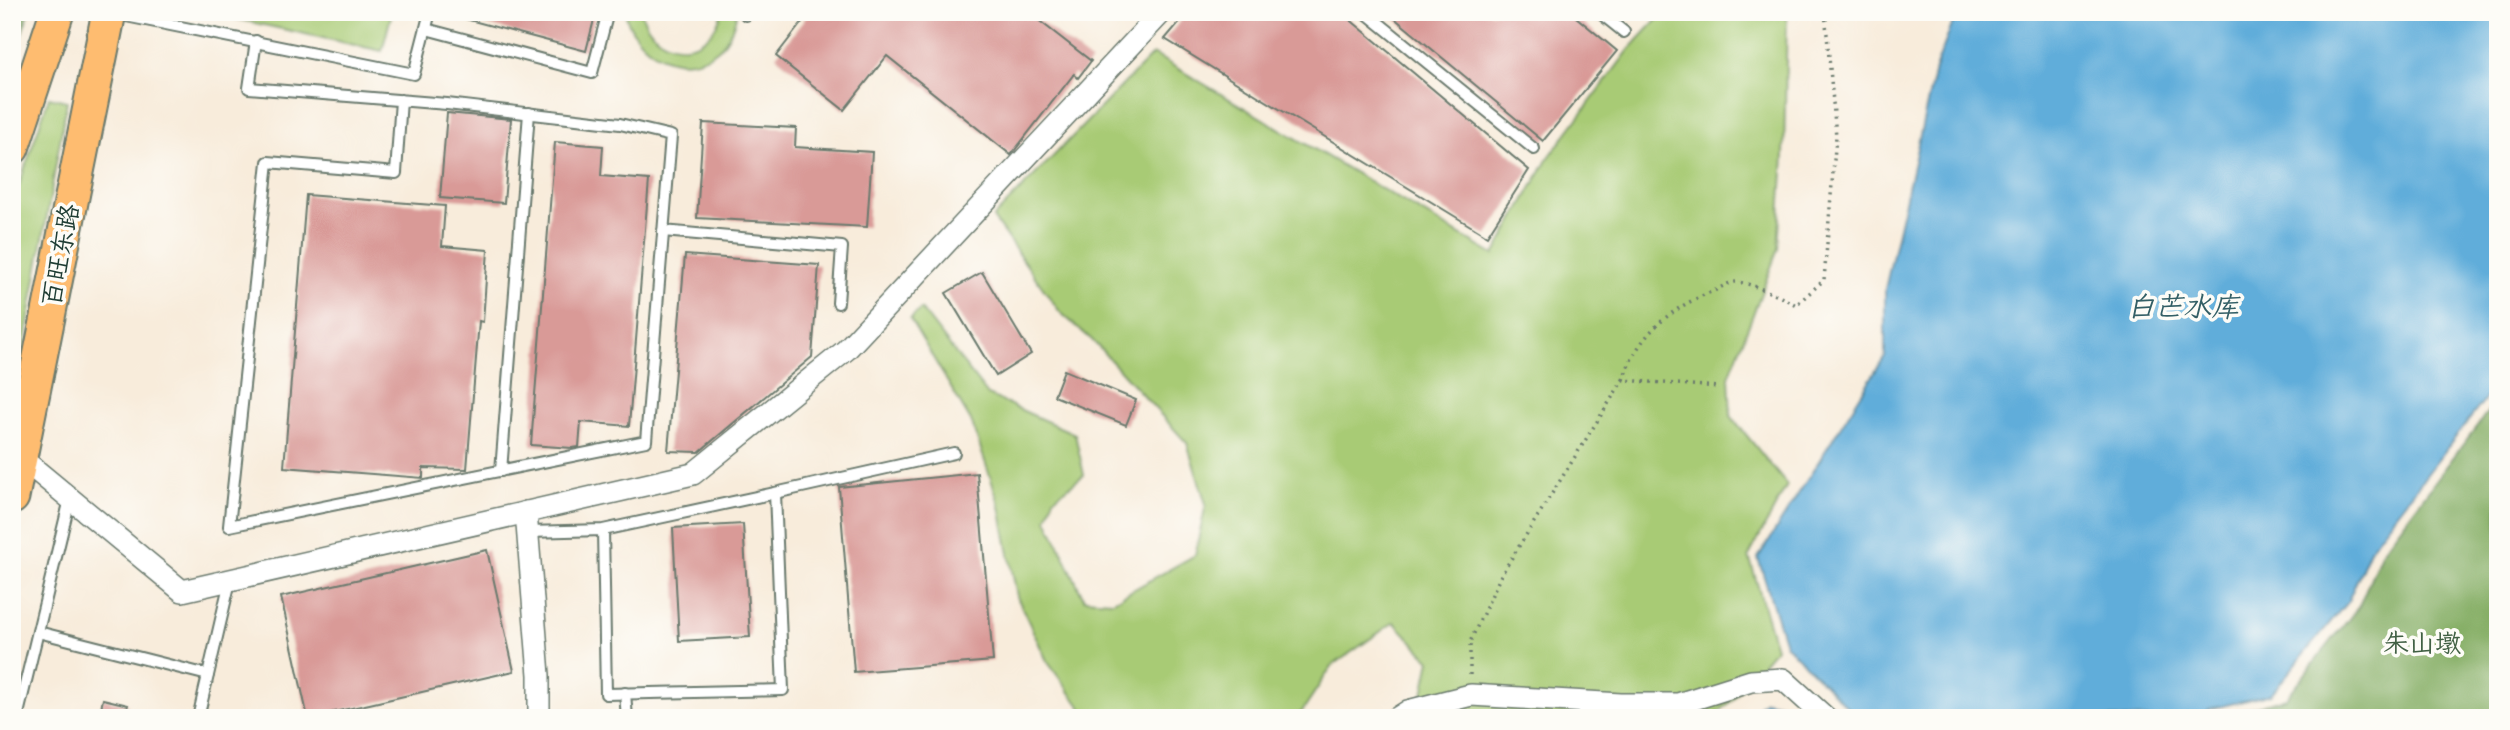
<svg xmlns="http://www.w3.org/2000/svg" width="2510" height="730" viewBox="0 0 2510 730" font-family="Dekko,'LXGW WenKai TC',sans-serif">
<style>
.green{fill:#a8cb74;stroke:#648454;stroke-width:2}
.forest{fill:#86af66;stroke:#52764d;stroke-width:2}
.water{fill:#61adda;stroke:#407587;stroke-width:2}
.building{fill:#d99a97}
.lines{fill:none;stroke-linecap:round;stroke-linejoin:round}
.service-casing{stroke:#6b7a6e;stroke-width:14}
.minor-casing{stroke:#6b7a6e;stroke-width:24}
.primary-casing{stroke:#6b7a6e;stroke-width:37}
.path{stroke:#6b7a6e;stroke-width:3.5;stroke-dasharray:2 5;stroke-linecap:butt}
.service{stroke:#fff;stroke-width:10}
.minor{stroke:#fff;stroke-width:21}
.primary{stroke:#febc70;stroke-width:33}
.labels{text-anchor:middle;stroke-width:7;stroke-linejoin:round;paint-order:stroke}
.street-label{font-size:26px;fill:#1f3d34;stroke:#fdfcf7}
.park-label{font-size:26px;fill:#416044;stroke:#fdfcf7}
.water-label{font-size:28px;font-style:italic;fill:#335f66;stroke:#fdfcf7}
</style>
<rect width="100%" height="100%" fill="#fdfcf7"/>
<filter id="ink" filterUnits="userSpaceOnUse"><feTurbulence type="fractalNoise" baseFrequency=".0143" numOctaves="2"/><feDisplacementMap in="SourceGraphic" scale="14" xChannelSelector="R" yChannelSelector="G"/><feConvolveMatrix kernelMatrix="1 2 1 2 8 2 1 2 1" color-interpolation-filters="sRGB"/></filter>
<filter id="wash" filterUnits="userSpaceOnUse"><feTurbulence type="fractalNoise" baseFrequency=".00686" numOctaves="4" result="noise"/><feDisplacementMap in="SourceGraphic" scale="28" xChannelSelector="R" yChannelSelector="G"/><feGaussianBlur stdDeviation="1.57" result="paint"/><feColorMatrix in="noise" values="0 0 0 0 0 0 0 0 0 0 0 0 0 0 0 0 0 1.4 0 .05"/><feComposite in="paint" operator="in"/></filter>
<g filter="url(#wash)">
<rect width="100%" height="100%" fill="#f8ecdb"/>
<g class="green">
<path d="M205,12H392L382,51Z"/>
<path d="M625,12H641C655,57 709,58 722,12H737C734,26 728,42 716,51C681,77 634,52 625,12Z"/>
<path d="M1664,12H1787L1784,156L1778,249L1729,377L1731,416L1787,485L1749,556L1776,648L1729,703L1712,718H1418L1430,660L1394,622L1332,666L1301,713L1285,718H1081L1085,713L1047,661L1017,597L1000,506L972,423L910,319L921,309L988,395L1075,434L1084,475L1054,498L1047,519L1084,599L1113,601L1195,555L1206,504L1187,443L1092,340L1060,312L993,218L1153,54L1494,255L1547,160L1629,50Z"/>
<path d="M49,97L67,101L23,352L12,398V206Z"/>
</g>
<g class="forest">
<path d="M12,12H29L12,62Z"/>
<path d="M2498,398V718H2214L2286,698L2359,606L2381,553Z"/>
</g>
<g class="water">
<path d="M1957,12H2498V302L2493,327L2497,362L2489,394L2372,545L2348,601L2271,694L2210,709L2198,718H1858L1785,644L1758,558L1885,356V289L1935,69Z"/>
<path d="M1765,701L1780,704L1808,718H1746Z"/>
</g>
<g id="blocks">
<g class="building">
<path d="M459,12H596L586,51L458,17Z"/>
<path d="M810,12H1028L1091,61L1078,78L1074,74L1011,155L887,56L844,110L776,56Z"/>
<path d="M1188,12H1341L1529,170L1487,236L1165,39Z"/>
<path d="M1387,12H1570L1617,51L1543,141Z"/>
<path d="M447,113L511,119L504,203L440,198Z"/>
<path d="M703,123L796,128L795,147L872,152L867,227L697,218Z"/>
<path d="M555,142L603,146L601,176L649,180L629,426L581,422L579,447L572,448L531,445Z"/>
<path d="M306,195L445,206L442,246L488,250L483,322L479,321L467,469L423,468V478L284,467Z"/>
<path d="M685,255L819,265L812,357L699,452L668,451Z"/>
<path d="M982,272L1031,354L996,376L946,293Z"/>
<path d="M1064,370L1136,400L1126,425L1054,396Z"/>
<path d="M977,473L993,661L854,672L839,487Z"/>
<path d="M743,524L750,637L679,641L673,528Z"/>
<path d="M487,550L514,671L308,718L281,597Z"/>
<path d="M103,699L128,705L124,718H99Z"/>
</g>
</g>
</g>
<g filter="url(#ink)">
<use href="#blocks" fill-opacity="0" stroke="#6b7a6e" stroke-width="2"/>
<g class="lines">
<defs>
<g id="service">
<path d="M1365,12L1534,149"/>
<path d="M1599,12L1624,32"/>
<path d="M111,13L414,74L430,12"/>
<path d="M746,15L747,12"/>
<path d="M426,29L592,73L608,12"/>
<path d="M256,41L249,88L447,104L620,124L671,136L646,441L229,526L268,162L396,173L401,100"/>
<path d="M663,231L842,247L838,303"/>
<path d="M501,471L529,113"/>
<path d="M775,493L954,453"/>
<path d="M528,532L603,530L606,694L783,690L775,493L603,530"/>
<path d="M38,632L208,675"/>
<path d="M625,693L627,718"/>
<path d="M17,718L70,499"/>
<path d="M198,718L230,581"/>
</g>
<g id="minor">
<path d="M20,457L182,591L693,474L846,350L1162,12"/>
<path d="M526,512L539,675V718"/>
<path d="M1397,718L1408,711L1471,695L1621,704H1678L1751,681L1783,679L1826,718"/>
</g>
<g id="primary">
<path d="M12,148L57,12"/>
<path d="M12,497L109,12"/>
</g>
</defs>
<use href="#service" class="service-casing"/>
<use href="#minor" class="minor-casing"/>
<use href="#primary" class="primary-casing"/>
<g class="path">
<path d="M1623,380C1638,334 1671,307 1716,290C1721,287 1730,282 1736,282C1749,282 1784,298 1796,305L1824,280L1836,136L1825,12"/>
<path d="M1470,675V642L1501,575L1623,380L1719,387"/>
</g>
<use href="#service" class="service"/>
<use href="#minor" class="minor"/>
<use href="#primary" class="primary"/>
</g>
</g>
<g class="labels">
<g class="street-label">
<text transform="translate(60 255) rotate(-79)" y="9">百旺东路</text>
</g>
<g class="park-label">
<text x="2422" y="652">朱山墩</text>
</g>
<g class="water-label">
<text x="2183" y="316">白芒水库</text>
</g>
</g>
<rect width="2510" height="730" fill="none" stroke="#fdfcf7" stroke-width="42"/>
</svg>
